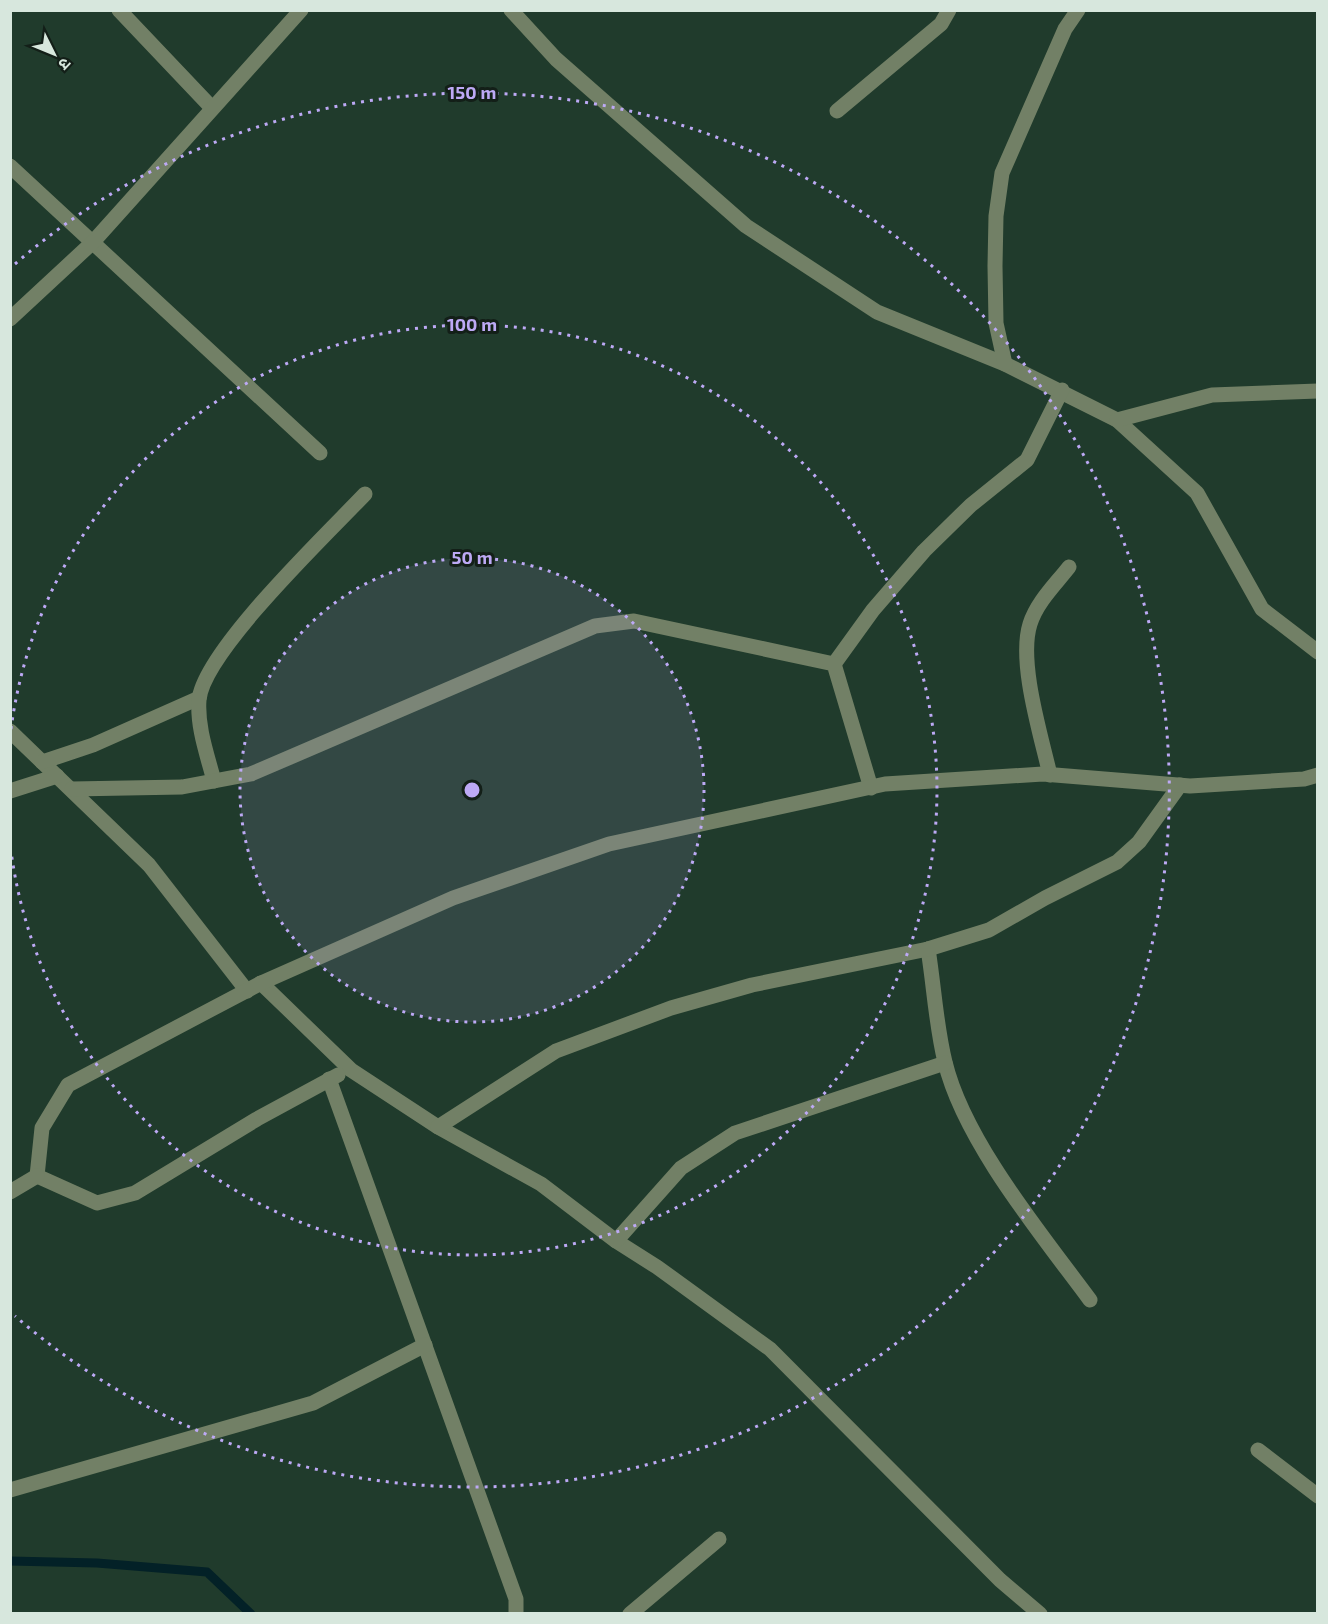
<svg xmlns="http://www.w3.org/2000/svg" width="1328" height="1624" viewBox="0 0 1328 1624" font-family="'Exo 2','Noto Sans Devanagari',sans-serif">
<style>
.lines{fill:none;stroke-linecap:round;stroke-linejoin:round}
.stream{stroke:#032127;stroke-width:9}
.minor{stroke:#728066;stroke-width:15}
.ring{fill:none;stroke:#bda9f5;stroke-width:3;stroke-dasharray:3 6}
.centre{fill:#bda9f5;stroke:#131f18;stroke-width:3}
.ring-label{font-size:18px;text-anchor:middle;font-weight:bold;fill:#bda9f5;stroke:#131f18;stroke-width:6;stroke-linejoin:round;paint-order:stroke}
</style>
<rect width="100%" height="100%" fill="#203b2c"/>
<g class="lines">
<path class="stream" d="M10,1561L97,1563L207,1572L251,1614"/>
<g class="minor">
<path d="M119,10L212,108"/>
<path d="M511,10L556,59L746,226L877,312L1005,364L1117,420L1197,493L1262,609L1318,652"/>
<path d="M837,111L941,24L949,10"/>
<path d="M10,166L320,453"/>
<path d="M10,319L93,242L301,10"/>
<path d="M1005,364L996,323L995,266L996,216L1002,173L1065,29L1078,10"/>
<path d="M1117,420L1212,395L1318,391"/>
<path d="M834,664L873,610L924,551L971,505L1027,460L1062,390"/>
<path d="M10,731L149,865L247,991"/>
<path d="M42,762L93,745L199,698"/>
<path d="M1050,775C1041,735 1018,662 1030,624C1037,602 1055,585 1069,567"/>
<path d="M214,781C207,754 197,727 199,700C203,652 328,533 365,494"/>
<path d="M72,789L182,787L251,774L595,626L634,621L834,664L871,788"/>
<path d="M10,791L57,776"/>
<path d="M928,949C934,986 936,1026 945,1062C964,1141 1042,1235 1090,1300"/>
<path d="M261,983L351,1070L438,1127L541,1184L616,1241L657,1267L770,1349L1000,1580L1040,1614"/>
<path d="M329,1079L516,1599V1614"/>
<path d="M438,1127L556,1051L671,1008L752,985L928,949L989,930L1045,898L1117,862L1139,842L1180,785"/>
<path d="M37,1176L42,1128L68,1085L261,983L453,898L609,844L885,784L1043,774L1190,786L1304,779L1318,775"/>
<path d="M37,1176L97,1203L135,1193L257,1119L338,1075"/>
<path d="M10,1192L37,1176"/>
<path d="M616,1241L681,1168L735,1133L945,1063"/>
<path d="M1258,1450L1318,1496"/>
<path d="M10,1490L313,1403L425,1345"/>
<path d="M630,1614L719,1539"/>
</g>
</g>
<circle cx="472" cy="790" r="232" fill="#bda9f5" fill-opacity=".12"/>
<g class="ring">
<circle cx="472" cy="790" r="232"/>
<path d="M11 729A465 465 0 1 1 11 851"/>
<path d="M15 264A697 697 0 1 1 15 1316"/>
</g>
<circle cx="472" cy="790" r="9" class="centre"/>
<g class="ring-label">
<text x="472" y="99">150 m</text>
<text x="472" y="331">100 m</text>
<text x="472" y="564">50 m</text>
</g>
<rect width="1328" height="1624" fill="none" stroke="#d7e7dd" stroke-width="24"/>
<g transform="translate(54 54) rotate(133)" stroke="#131f18" stroke-width="4.5" paint-order="stroke">
<path d="M0-4.5L10 22L0 15L-10 22Z" fill="#d7e7dd"/>
<text y="-9" font-size="16" font-weight="bold" text-anchor="middle" fill="#d7e7dd">उ</text>
</g>
</svg>
